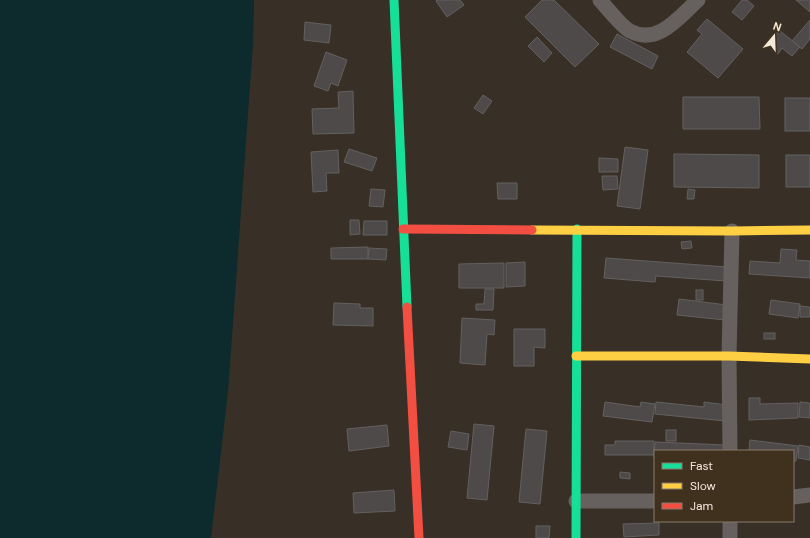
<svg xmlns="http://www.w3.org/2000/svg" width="810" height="538" viewBox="0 0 810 538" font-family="'DM Sans',sans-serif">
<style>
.water{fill:#0d2a2d}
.building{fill:#4f4a4a;stroke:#636060}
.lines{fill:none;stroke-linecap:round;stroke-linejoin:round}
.street{stroke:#66615e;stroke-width:15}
.fast{stroke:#16e098;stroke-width:9}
.slow{stroke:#ffcf43;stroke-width:9}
.jam{stroke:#f24e42;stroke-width:9}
</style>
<rect width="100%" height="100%" fill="#383026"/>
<path class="water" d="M0,0H254L253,44L228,392L211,538H0Z"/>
<g class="building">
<path d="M437,0H460L464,5L447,17L436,1Z"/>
<path d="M542,0H554L599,44L575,67L525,17Z"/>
<path d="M742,0H747L754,6L742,20L732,12Z"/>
<path d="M796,0H810V12Z"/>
<path d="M707,19L743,49L718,78L687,52L702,34L697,30Z"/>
<path d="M810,20V39L802,49L792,41Z"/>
<path d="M305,22L331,25L329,43L304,40Z"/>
<path d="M779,30L800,47L792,56L782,48L778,54L767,44Z"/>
<path d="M617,34L658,56L652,69L610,47Z"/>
<path d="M537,37L552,53L544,62L528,46Z"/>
<path d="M326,52L347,60L338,86L331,83L328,91L314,86Z"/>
<path d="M353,91L354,133L313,134L312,109L339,108L338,92Z"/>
<path d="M483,95L492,101L483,114L474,108Z"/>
<path d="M683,97H759L760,129H683Z"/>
<rect x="785" y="98" width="25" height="33"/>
<path d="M625,147L648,150L640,209L617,206Z"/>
<path d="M349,149L377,158L372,171L344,162Z"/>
<path d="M338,150L339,173H326L327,191L313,192L311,152Z"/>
<path d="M674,154L759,155V188L674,187Z"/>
<rect x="786" y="155" width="24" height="32"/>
<path d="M599,158L618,159V172H599Z"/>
<path d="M602,176H617L618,189L603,190Z"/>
<path d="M497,183H517V199H498Z"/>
<path d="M371,189L385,190L383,207L369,206Z"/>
<path d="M688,189L695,190L694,199H687Z"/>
<path d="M350,220H359L360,234L350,235Z"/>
<path d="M364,221H387V235H363Z"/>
<path d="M691,241L692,248L682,249L681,242Z"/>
<path d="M368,247V259H331V248Z"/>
<path d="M369,248L387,249L386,260L368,259Z"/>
<path d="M781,249L797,250L796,260L810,261V278L749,274L750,261L780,263Z"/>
<path d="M606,258L727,267L726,281L656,276L655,282L604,278Z"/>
<path d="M525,262V286L506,287V263Z"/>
<path d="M504,263V288H459V264Z"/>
<path d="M485,289H494L493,310H476V304H484Z"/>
<rect x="696" y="290" width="7" height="10"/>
<path d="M679,299L727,305L725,320L677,315Z"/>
<path d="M771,300L800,304L798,318L769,314Z"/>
<path d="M334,303L360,304V308H373V326L333,325Z"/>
<path d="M800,306L810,307V317H800Z"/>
<path d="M462,318L495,320L494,335L487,334L485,365L460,363Z"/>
<path d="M514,329H545V348L534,347V366H514Z"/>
<rect x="764" y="333" width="11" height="6"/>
<path d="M749,398H760V404L798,403V418L749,420Z"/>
<path d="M605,402L640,407L641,402L655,404L652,422L603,416Z"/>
<path d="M656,402L704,407V402L727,405L725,421L655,414Z"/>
<path d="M800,402L810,403V418L799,417Z"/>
<path d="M474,424L494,426L487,500L467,498Z"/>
<path d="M387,425L389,446L349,451L347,429Z"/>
<path d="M526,429L547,431L540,504L519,502Z"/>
<rect x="666" y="430" width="10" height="11"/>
<path d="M451,431L469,434L467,450L448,447Z"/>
<path d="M750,440L798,446L796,461H793V451H749Z"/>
<path d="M615,441H654V455H605V445H615Z"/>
<path d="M655,442L726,445V451H655L654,457Z"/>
<path d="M799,445L810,447V460L798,458Z"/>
<path d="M620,472L630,473V479L620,478Z"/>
<path d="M394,490L395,511L354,513L353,493Z"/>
<path d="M659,523V535L624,537L623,524Z"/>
<path d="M536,526H550L549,538H536Z"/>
</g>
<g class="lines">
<g class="street">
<path d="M600,0C606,7 623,28 630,31C658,46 679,17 698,0"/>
<path d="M730,451L729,356L732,231"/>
<path d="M793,497L810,495"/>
<path d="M576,501H655"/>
<path d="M730,538V521"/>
</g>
<g class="fast">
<path d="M394,0L407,307"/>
<path d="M576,538L577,229"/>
</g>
<g class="slow">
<path d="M532,230L732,231L810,230"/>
<path d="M576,356H729L810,359"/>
</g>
<g class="jam">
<path d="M403,229L532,230"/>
<path d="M407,307L419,538"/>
</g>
</g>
<rect x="654" y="450" width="140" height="72" fill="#40311e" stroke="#877a6a"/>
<rect x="662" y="463" width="20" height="6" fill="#16e098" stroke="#877a6a"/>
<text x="690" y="470" font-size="12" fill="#f2e8dc">Fast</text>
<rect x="662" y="483" width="20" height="6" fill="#ffcf43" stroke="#877a6a"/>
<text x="690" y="490" font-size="12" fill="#f2e8dc">Slow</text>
<rect x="662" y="503" width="20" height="6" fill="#f24e42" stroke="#877a6a"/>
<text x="690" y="510" font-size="12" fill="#f2e8dc">Jam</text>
<g transform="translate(774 36) rotate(19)" stroke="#40311e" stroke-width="3" paint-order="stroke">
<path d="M0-3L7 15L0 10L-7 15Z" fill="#f2e8dc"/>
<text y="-6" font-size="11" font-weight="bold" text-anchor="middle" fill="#f2e8dc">N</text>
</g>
</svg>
